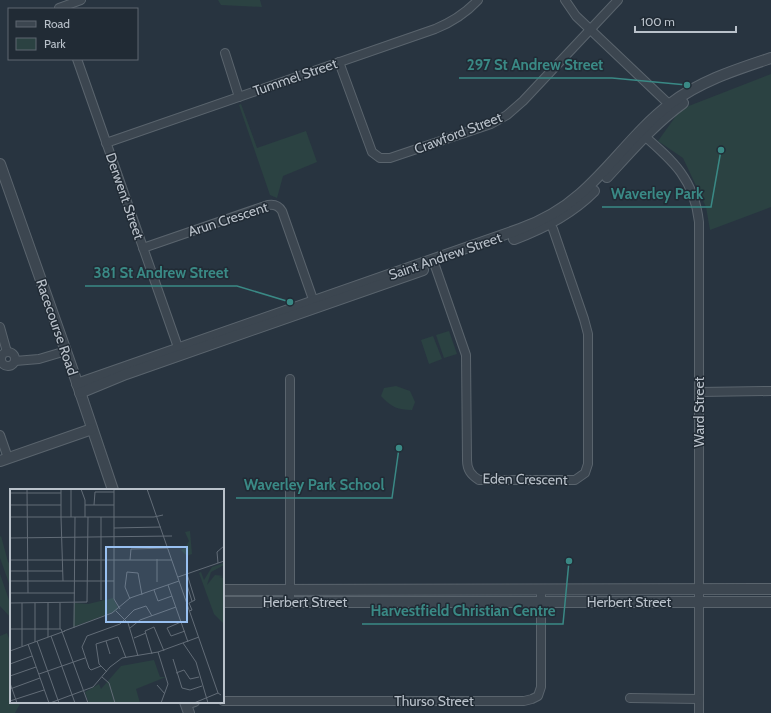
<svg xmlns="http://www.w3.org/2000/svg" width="771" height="713" viewBox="0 0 771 713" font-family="Cabin,sans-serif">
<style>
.green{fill:#2b4242}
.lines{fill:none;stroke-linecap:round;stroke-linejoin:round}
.minor-casing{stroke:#5a646d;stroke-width:10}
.tertiary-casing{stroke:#5a646d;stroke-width:12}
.minor{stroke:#3c4650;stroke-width:8}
.tertiary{stroke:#3c4650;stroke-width:10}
.labels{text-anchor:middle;stroke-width:3;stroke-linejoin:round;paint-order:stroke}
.street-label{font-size:14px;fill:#b9c1ca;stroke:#212b35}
.inset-road{fill:none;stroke:#626c77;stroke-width:1}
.view{fill:#98c0f1;fill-opacity:0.15;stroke:#98c0f1;stroke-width:2}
.inset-edge{fill:none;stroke:#b9c1ca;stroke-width:2}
.leader{fill:none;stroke:#3a8985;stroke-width:1.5}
.callout-dot{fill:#3a8985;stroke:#212b35;stroke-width:1.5}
.callout-label{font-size:15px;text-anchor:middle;font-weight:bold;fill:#3a8985;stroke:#212b35;stroke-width:3;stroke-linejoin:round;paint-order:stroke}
</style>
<rect width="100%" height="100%" fill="#283440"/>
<g class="green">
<path d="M218,0H260L262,7L221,5Z"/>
<path d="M771,74V207L710,230L706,207L683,158L658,141L681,109Z"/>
<path d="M241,104L257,148L306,131L317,162L283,176L277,198L270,195L239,105Z"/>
<path d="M449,331L457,354L444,358L436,335Z"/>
<path d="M433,336L442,359L429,364L421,340Z"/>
<path d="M396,386L410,391L415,402L412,410C398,410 391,407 381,396L384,388Z"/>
<path d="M1,536L8,562L11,565V589L0,558V537Z"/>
<path d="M0,574L11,606V618L0,606Z"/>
<path d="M7,633L11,644V702H21L15,713H0V636Z"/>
</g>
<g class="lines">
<defs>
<g id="minor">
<path d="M565,0L576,16L673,108"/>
<path d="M59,8L81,0"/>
<path d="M225,53L239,97"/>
<path d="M77,59L180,353"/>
<path d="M339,62L372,152L380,158H390L491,124L507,115L523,101L618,0"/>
<path d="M641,133C672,160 694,178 699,222V713"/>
<path d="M106,143L435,29C452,22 465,14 478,0"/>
<path d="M143,248L268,205C274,204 279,206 282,211L315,305"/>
<path d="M433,260L466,355L467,460C467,470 471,475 479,480H575L585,473L588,464V334L584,319L553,229L547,219"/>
<path d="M0,327L7,352"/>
<circle cx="8" cy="359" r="7"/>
<path d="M15,361L39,359L66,351"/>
<path d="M290,379V602"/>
<path d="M699,392L771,391"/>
<path d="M0,435L8,458"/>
<path d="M630,698L699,699"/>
<path d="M223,701H524L532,699L538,696L541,687V589"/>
<path d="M186,705L195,702"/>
</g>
<g id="tertiary">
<path d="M0,164L74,374L113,490"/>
<path d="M607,177C631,151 655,123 683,103"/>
<path d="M514,239C544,228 571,214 594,191"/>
<path d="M77,384L520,229C542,221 562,210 580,194C612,166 636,130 670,104C700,81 735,70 771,58"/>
<path d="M80,393L126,374L423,270"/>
<path d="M0,461L92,429"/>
<path d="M223,590L771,589"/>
<path d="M223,602H771"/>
<path d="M185,702L189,713"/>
</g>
</defs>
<use href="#minor" class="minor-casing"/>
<use href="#tertiary" class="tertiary-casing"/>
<use href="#minor" class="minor"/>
<use href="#tertiary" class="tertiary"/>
</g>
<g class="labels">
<g class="street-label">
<text transform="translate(295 77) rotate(-19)" y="5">Tummel Street</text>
<text transform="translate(458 133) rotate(-21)" y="5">Crawford Street</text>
<text transform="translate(125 196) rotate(71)" y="5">Derwent Street</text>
<text transform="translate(228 219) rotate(-18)" y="5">Arun Crescent</text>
<text transform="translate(445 256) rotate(-19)" y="5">Saint Andrew Street</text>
<text transform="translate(57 327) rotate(71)" y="5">Racecourse Road</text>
<text transform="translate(699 412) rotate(-90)" y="5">Ward Street</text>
<text transform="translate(525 479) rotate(1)" y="5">Eden Crescent</text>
<text x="305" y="607">Herbert Street</text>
<text x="629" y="607">Herbert Street</text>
<text x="434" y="706">Thurso Street</text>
</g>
</g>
<g transform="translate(10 489)">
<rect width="214" height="214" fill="#283440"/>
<path d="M180,42L182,65L177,67L171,61L175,59L179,52L175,43ZM214,74V76L201,83L197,96L205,86L214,87L209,88L214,89V135L204,125L189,84L191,83L194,91L202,78ZM103,109L108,119L106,122L63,138L64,114L78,115ZM144,171L150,188H156L126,200L130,214H79L75,203L89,195L91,200L111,177Z" fill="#2b4242"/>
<path class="inset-road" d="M17,0L18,104M51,0V28M61,0V28M71,0L75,11V28M104,0V110L110,120M137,0L208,204M0,4H51M0,16H51M75,16H104M84,16L85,3H104M0,28H144L153,26M51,28L53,92M91,28V111M104,39L151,38M0,49L162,47M147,70V93M0,71H162M120,71L121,60L158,59M208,74L207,63L214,57M0,82H53M177,85L185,111L179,114L182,121L179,122M168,88L214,72M0,92H104M158,96L178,153M177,96L182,112M144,101L148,112L162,107M0,104H65M120,110L115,98L117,83L128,84L132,106M0,114L77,113L78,28M12,114V157M25,114V153M38,114V148M106,122L118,134L128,167M171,133L157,139L161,147L175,142M64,139L65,28M120,139L130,131L166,118M0,140H51L78,214M50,140V114M54,142L102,124L120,109L169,92M41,147L65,214M124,149L136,144M27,152L49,214M96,152L100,165M173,154L186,173L198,214M18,155L39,214M0,162L55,142M148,163L158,195L151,214M142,165L135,142L144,138L154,162M163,170L172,199L180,201L192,197M0,175L22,167M91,177L81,181L79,179L72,158L77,147L110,135L124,121L136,117L142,127M97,183L89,175L86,155L108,148L116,169M166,184L174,181L180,190L189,188M29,185L75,169M0,187L26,178M92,188L99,194L105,214M0,194L7,214M147,196L155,205M0,200L30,189M0,212L34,201M40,214L83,198L100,178L112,169L148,163L189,148M184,214L208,204L211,206"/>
<path class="view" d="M96,58H177V133H96Z"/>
<rect width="214" height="214" class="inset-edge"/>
</g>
<path class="leader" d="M687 85L612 78H459M721 150L711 207H602M290 302L237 286H85M399 448L392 498H236M569 561L563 624H362"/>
<g class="callout-dot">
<circle cx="687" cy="85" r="4"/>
<circle cx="721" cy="150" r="4"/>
<circle cx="290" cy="302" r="4"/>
<circle cx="399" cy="448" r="4"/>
<circle cx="569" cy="561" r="4"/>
</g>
<g class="callout-label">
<text x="535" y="70">297 St Andrew Street</text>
<text x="657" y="199">Waverley Park</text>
<text x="161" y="278">381 St Andrew Street</text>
<text x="314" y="490">Waverley Park School</text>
<text x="463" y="616">Harvestfield Christian Centre</text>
</g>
<rect x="8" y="8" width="130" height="52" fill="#212b35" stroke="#5e6771"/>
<rect x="16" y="21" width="20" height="6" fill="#3c4650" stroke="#5e6771"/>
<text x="44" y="28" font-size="12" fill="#b9c1ca">Road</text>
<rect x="16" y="38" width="20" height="12" fill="#2b4242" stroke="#5e6771"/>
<text x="44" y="48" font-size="12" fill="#b9c1ca">Park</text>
<path d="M635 26v6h101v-6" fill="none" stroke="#b9c1ca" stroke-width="2"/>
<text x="641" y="26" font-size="12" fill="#b9c1ca" stroke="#212b35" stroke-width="3" paint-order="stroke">100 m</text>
</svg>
